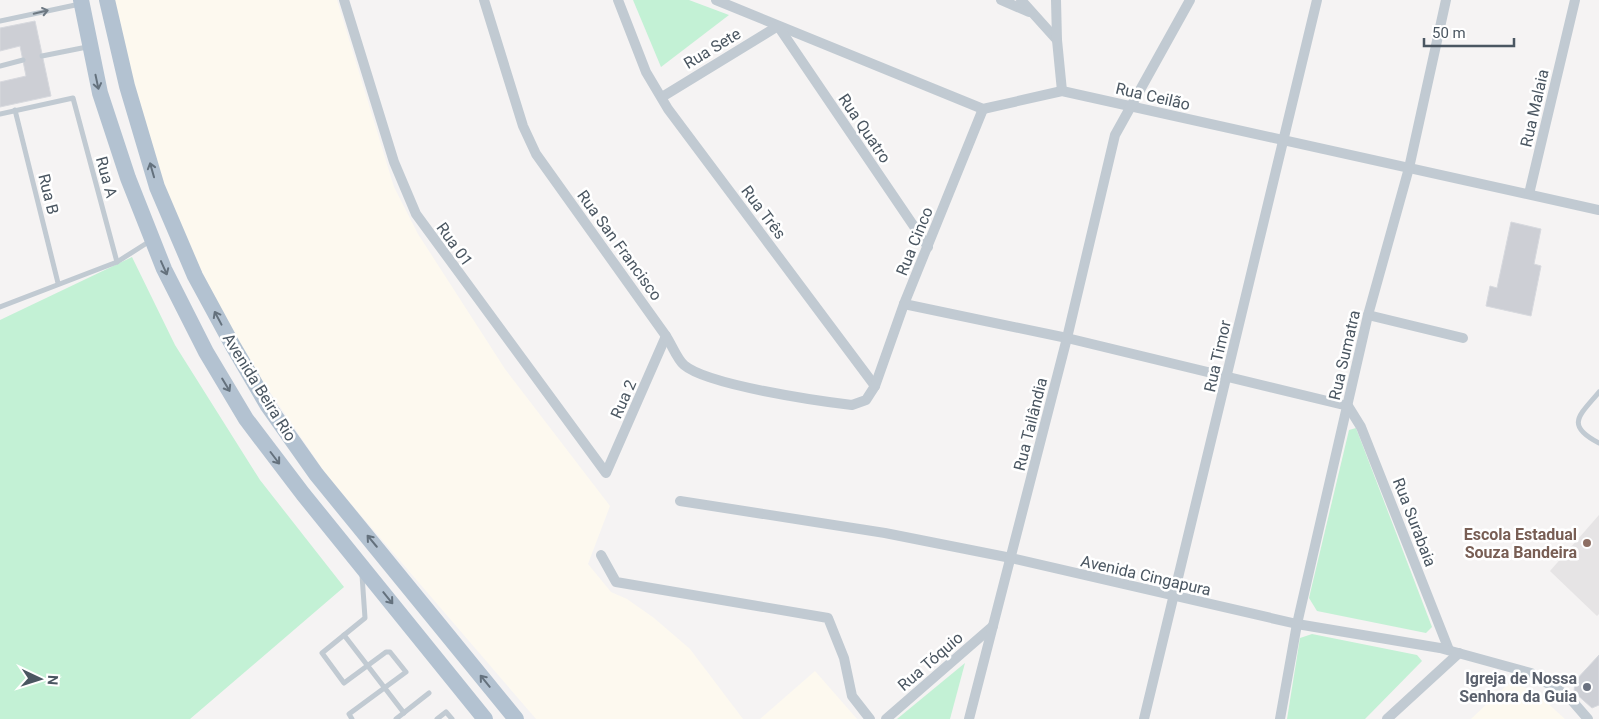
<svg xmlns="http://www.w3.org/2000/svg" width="1599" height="719" viewBox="0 0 1599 719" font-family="Roboto,sans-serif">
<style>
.commercial{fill:#fdf9ef}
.education{fill:#e6e4e5}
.green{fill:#c3f1d5}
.building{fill:#cdcfd5;stroke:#d7d9de}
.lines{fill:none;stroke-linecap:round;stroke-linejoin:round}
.lane{stroke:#c1cad2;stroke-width:5}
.street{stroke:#c1cad2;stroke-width:10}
.primary{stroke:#b3c2d1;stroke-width:16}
.oneway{stroke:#6e7983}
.oneway2{stroke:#64717d}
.education-dot{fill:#8d6e63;stroke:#fff;stroke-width:2}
.worship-dot{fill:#6b7280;stroke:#fff;stroke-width:2}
.labels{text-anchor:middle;stroke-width:5;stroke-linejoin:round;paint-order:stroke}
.street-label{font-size:16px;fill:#4a5661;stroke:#fff}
.education-label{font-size:16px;font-weight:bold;fill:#785e54;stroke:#fff;text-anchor:end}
.worship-label{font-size:16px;font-weight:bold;fill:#5b616d;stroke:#fff;text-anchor:end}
</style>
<rect width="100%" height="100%" fill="#f5f3f3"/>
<g class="commercial">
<path d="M114,0H337L394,187L418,234L505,369L610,506L588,564L611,592L627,599L654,618L690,649L743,719H536L328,477L244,354L166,201L131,81Z"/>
<path d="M815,671L857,719H760Z"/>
<path d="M1509,683L1533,690L1565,719H1471Z"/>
</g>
<path class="education" d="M1599,515V614L1597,616L1550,571Z"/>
<g class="green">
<path d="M633,0H689L729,15L661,67Z"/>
<path d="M132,257L175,345L260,480L344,587L190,719H0V320Z"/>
<path d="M1356,428L1432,627L1426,633L1317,611L1309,598L1349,430Z"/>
<path d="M1312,634L1417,655L1422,661L1365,719H1287L1300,638Z"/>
<path d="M965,663L950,719H897Z"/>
</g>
<g class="building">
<path d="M35,21L51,96L0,107V82L26,76L20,46L0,51V28Z"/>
<path d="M1511,222L1541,229L1534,264L1541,266L1531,316L1486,306L1490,286L1497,288Z"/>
<path d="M1599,655V705L1592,708L1574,692L1575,681Z"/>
</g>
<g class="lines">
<g class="lane">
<path d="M0,21L80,4"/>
<path d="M42,56L87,47"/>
<path d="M0,66L23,60"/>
<path d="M15,110L58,283"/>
<path d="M0,114L73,98L117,262"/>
<path d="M0,307L117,262L150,241"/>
<path d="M1599,392C1580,415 1564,425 1599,443"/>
<path d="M344,635L404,713"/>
<path d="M352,719L349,714L406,672L390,652H386L344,683L322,653L365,618L362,575"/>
<path d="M396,719L429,693"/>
<path d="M437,719L446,712L452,719"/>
</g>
<g class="street">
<path d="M344,0L394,162L416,214L606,473L666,336"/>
<path d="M484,0L523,126L536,154L666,336C672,345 677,359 684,365C707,385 818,401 852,405L866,400L875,386L668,109L646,72L618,0"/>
<path d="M716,0L983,109L1062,91L1599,210"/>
<path d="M1001,0L1029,12"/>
<path d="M1021,0L1057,40"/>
<path d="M1056,0L1057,40L1062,91"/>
<path d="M662,97L778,26L928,247"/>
<path d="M1529,194L1575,0"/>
<path d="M904,304L1067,338L1348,406L1361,427L1449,650"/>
<path d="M1368,315L1463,338"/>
<path d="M875,386L904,304L983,109"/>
<path d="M680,501L885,533L1011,558L1297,624L1440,648L1531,673L1568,696L1588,719"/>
<path d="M601,555L616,582L828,618L844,658L852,696L870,719"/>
<path d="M886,719L993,626"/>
<path d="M969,719L1067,338L1115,135L1190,0"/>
<path d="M1144,719L1317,0"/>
<path d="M1280,719L1297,624L1368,315L1409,168L1446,0"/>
<path d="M1387,719L1459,653"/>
</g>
<g class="primary">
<path d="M81,0L100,93L128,178L164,269L206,352L246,419L303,494L485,719"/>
<path d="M107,0L127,86L157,187L195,276L233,346L268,406L316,474L516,719"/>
</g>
</g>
<defs><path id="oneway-shaft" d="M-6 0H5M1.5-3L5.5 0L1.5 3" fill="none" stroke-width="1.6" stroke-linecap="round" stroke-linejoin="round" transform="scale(1.25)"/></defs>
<use class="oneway" href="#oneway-shaft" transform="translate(41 12) rotate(-13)"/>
<g class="oneway2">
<use href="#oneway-shaft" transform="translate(97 82) rotate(78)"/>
<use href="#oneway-shaft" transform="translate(152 170) rotate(-106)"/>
<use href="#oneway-shaft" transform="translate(164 268) rotate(66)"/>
<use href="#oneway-shaft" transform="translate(218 318) rotate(-118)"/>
<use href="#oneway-shaft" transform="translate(226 385) rotate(59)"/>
<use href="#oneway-shaft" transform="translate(275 458) rotate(53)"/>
<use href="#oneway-shaft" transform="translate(372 541) rotate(-130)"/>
<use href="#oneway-shaft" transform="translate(388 598) rotate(51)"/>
<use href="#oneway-shaft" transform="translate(485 681) rotate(-129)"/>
</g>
<circle class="education-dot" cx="1587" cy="543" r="5"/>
<circle class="worship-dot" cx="1587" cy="687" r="5"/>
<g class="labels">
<g class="street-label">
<text transform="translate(712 48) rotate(-31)" y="6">Rua Sete</text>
<text transform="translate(1153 96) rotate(13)" y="6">Rua Ceilão</text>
<text transform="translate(1534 108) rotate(-77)" y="6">Rua Malaia</text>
<text transform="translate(865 128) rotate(56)" y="6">Rua Quatro</text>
<text transform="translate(107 177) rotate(75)" y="6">Rua A</text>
<text transform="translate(49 194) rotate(76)" y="6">Rua B</text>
<text transform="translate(764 212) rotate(53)" y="6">Rua Três</text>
<text transform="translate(914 241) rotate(-68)" y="6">Rua Cinco</text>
<text transform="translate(455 244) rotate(54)" y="6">Rua 01</text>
<text transform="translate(620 245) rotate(54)" y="6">Rua San Francisco</text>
<text transform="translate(1344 355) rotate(-77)" y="6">Rua Sumatra</text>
<text transform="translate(1217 356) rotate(-77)" y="6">Rua Timor</text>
<text transform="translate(260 387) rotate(58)" y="6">Avenida Beira Rio</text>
<text transform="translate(623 399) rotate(-66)" y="6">Rua 2</text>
<text transform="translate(1030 424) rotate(-76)" y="6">Rua Tailândia</text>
<text transform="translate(1415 522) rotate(69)" y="6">Rua Surabaia</text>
<text transform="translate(1146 575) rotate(13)" y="6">Avenida Cingapura</text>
<text transform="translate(930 661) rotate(-41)" y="6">Rua Tóquio</text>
</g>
<g class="education-label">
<text x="1577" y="540">Escola Estadual<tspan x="1577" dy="18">Souza Bandeira</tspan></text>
</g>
<g class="worship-label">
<text x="1577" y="684">Igreja de Nossa<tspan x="1577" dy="18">Senhora da Guia</tspan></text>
</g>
</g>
<g transform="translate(40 679) rotate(94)" stroke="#ffffff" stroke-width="4" paint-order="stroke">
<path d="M0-4L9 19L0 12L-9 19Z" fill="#4a5661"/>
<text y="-8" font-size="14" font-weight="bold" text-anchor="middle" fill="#4a5661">N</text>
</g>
<path d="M1424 38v8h90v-8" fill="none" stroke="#4a5661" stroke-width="2.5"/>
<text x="1432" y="38" font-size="15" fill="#4a5661" stroke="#ffffff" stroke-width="4" paint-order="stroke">50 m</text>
</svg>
